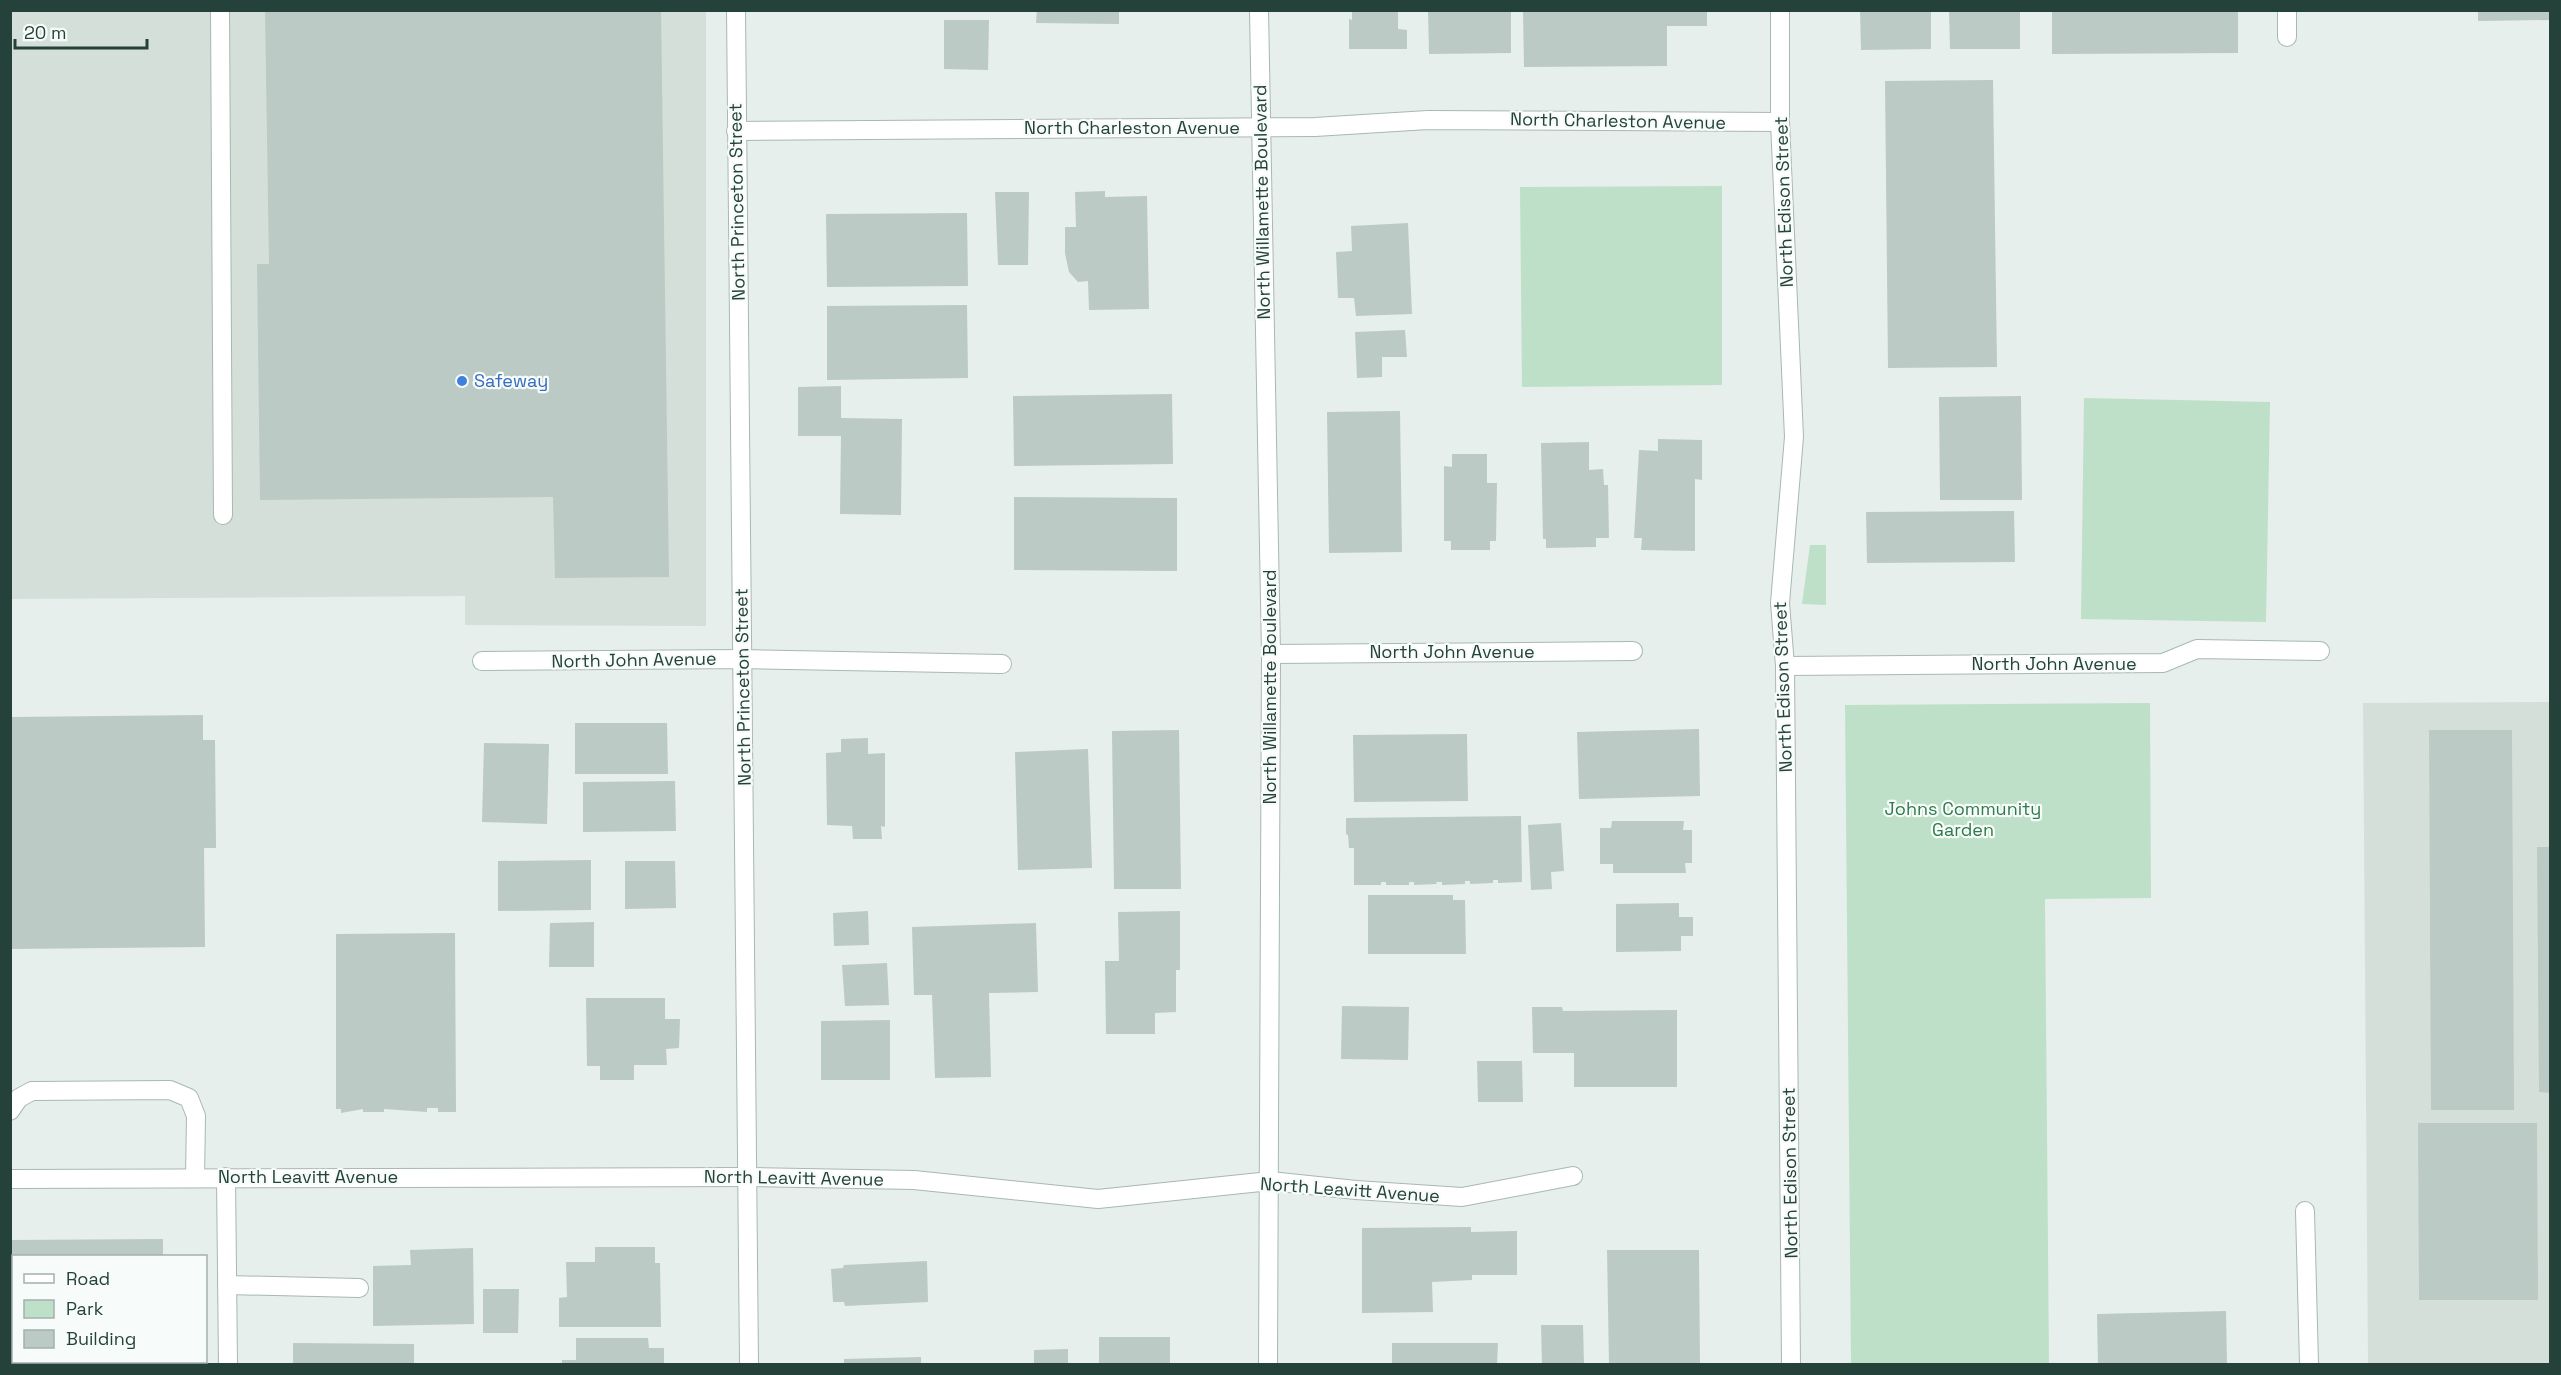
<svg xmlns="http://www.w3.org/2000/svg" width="2561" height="1375" viewBox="0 0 2561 1375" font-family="'Space Grotesk',sans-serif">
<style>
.built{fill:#d4dfda}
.green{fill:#bfe0c8}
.building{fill:#bbcac4}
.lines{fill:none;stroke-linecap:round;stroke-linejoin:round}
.service-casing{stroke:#a8b8b2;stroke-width:20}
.minor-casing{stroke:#a8b8b2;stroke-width:20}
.service{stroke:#fff;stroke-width:18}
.minor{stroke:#fff;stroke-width:18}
.shop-dot{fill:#3f7fe0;stroke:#f7fbf9;stroke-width:2}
.labels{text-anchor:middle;stroke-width:4.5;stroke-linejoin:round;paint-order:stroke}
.street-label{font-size:18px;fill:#24423a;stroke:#f7fbf9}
.shop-label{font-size:18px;fill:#366cbe;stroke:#f7fbf9;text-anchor:start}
.park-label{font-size:18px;fill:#2d7a4b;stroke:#f7fbf9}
</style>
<rect width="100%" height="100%" fill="#e6efeb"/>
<g class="built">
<path d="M10,11H706V626L465,625V596L11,599Z"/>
<path d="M2550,702V1364H2368L2363,703Z"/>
</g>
<g class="green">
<path d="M1722,186V385L1522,387L1520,187Z"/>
<path d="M2084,398L2270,402L2266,622L2081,619Z"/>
<path d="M1810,545H1826V605L1802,604Z"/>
<path d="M2150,703L2151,898L2045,899L2049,1364H1851L1845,705Z"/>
</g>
<g class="building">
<path d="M265,10H661L669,577L555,578L553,497L260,500L257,264H269Z"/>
<path d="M1037,10H1119V24L1036,23Z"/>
<path d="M1352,10H1398V29L1407,30V49H1349V19L1352,20Z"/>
<path d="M1428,10H1511V53L1429,54Z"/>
<path d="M1523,10H1707V26H1667V66L1524,67Z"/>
<path d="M1860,10H1931V49L1861,50Z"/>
<path d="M1949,10H2020V49H1950Z"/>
<path d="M2052,10H2238V53L2052,54Z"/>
<path d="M2478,10H2550V20L2478,21Z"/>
<path d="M944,20H989L988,70L944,69Z"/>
<path d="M1993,80L1997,367L1888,368L1885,81Z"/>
<path d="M1105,191V197L1147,196L1149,309L1089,310L1088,281L1078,282L1069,272L1065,253V227H1076L1075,192Z"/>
<path d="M995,192H1029L1028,265H998Z"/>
<path d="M967,213L968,286L827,287L826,214Z"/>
<path d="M1408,223L1412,314L1356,316L1354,298H1338L1336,252L1352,251L1351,226Z"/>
<path d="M967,305L968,378L827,380V306Z"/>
<path d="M1405,330L1407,357H1382V377L1357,378L1355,332Z"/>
<path d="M841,386V418L902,419L901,515L840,514L841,436H798V387Z"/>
<path d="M1172,394L1173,464L1014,466L1013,396Z"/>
<path d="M2021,396L2022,500H1940L1939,397Z"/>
<path d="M1400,411L1402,552L1329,553L1327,412Z"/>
<path d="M1658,439L1702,440V480L1695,479V551L1641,550L1642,538H1634L1639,450L1658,451Z"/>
<path d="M1589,442V470L1603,469L1604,485H1608L1609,538H1596V547L1546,548V539H1543L1541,443Z"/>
<path d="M1452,454H1487V483H1497L1496,541H1490V550H1451V541H1444V466L1452,467Z"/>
<path d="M1014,497L1177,498V571L1014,570Z"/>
<path d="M2014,511L2015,562L1867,563L1866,512Z"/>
<path d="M203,715V740H215L216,848H204L205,947L10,949V717Z"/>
<path d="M575,723H667L668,774H575Z"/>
<path d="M1699,729L1700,796L1579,799L1577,732Z"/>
<path d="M1179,730L1181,889H1114L1112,731Z"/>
<path d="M2429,730H2512L2514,1110H2431Z"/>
<path d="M1467,734L1468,801L1354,802L1353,735Z"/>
<path d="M868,738V754L885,753V827L881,826L882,839H853L852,826L827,825L826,753L841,752V739Z"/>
<path d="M484,743L549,744L547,824L482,822Z"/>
<path d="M1088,749L1092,868L1018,870L1015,752Z"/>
<path d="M675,781L676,831L583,832V782Z"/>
<path d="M1521,816L1522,882L1498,883V880H1493V883L1470,884V881H1465V884L1442,885V882H1436L1437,884L1414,885V882H1409V885H1386V882H1381V885H1354V848H1349L1348,835L1346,834V818Z"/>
<path d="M1612,821H1684L1683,830H1692V863H1685L1686,873H1613V864H1600V828H1611Z"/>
<path d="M1561,823L1564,871L1551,872L1552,889L1531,890L1528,825Z"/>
<path d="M2537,847H2550V1093L2539,1092Z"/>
<path d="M591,860V910L498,911V861Z"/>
<path d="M625,861H675L676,908L625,909Z"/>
<path d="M1368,895H1453V900H1465L1466,954H1368Z"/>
<path d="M1679,903V917H1693V936H1681V951L1616,952V904Z"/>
<path d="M868,911L869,945L834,946L833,913Z"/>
<path d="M1180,911V970H1176V1012L1155,1013V1034H1106L1105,961H1119L1118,912Z"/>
<path d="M594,922V967H549L550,923Z"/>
<path d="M1036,923L1038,992L989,993L991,1077L935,1078L932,995H914L912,927Z"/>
<path d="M455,933L456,1112H438V1108H427V1112L384,1109V1112H363V1109L341,1113V1109H336V934Z"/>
<path d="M887,963L889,1005L845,1006L842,965Z"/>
<path d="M586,998H665V1019H680L679,1048L666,1049L667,1065H634V1080H600V1066H587Z"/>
<path d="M1342,1006L1409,1007L1408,1060L1341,1059Z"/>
<path d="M1532,1007H1562L1563,1011L1677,1010V1087H1574V1053H1533Z"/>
<path d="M890,1020V1080H821V1021Z"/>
<path d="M1477,1061H1522L1523,1102H1478Z"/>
<path d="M2418,1123H2537L2538,1300H2419Z"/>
<path d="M1471,1227V1232L1517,1231V1275H1472V1280L1432,1282L1433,1312L1362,1313V1228Z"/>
<path d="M163,1239V1256H14V1335H10V1240Z"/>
<path d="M595,1247H655V1263H660L661,1327H559V1298L567,1297L566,1262H595Z"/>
<path d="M473,1248L474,1324L373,1326V1266L411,1265L410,1250Z"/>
<path d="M1607,1250H1699L1700,1364H1609Z"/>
<path d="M927,1261L928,1302L845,1306L844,1302H833L831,1269L843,1268L844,1265Z"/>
<path d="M483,1289H519L518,1333H483Z"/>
<path d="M2226,1311L2227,1364H2098L2097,1314Z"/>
<path d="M1541,1325H1583L1584,1364H1542Z"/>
<rect x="1099" y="1337" width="71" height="27"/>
<path d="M576,1338H648L649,1348H664V1364H562V1360H576Z"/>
<path d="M293,1343L414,1344V1364H293Z"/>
<path d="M1392,1343H1498L1497,1364H1392Z"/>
<path d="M10,1344H14V1362H164V1364H10Z"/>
<path d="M1068,1349V1364H1034V1350Z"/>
<path d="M921,1357V1364H844V1359Z"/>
</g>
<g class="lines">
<defs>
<g id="service">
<path d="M220,10L223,515"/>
<path d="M1785,666L2163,663L2197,649L2320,651"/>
<path d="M10,1111L19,1098L32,1091L170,1090L189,1098L196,1116L195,1178"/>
<path d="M227,1285L359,1288"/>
</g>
<g id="minor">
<path d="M736,10L749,1364"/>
<path d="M1259,10L1271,654L1268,1364"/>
<path d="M1780,10V122L1794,437L1780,603L1785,666L1791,1364"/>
<path d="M2287,37V10"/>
<path d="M736,131L1315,127L1428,120L1780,122"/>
<path d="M1271,654L1633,651"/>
<path d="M482,661L742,659L1002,664"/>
<path d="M226,1177L228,1364"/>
<path d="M10,1179L747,1177L914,1180L1098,1199L1270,1181L1356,1190L1462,1197L1573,1176"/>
<path d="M2305,1211L2309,1364"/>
</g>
</defs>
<use href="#service" class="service-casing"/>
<use href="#minor" class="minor-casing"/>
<use href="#service" class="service"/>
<use href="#minor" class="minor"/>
</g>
<circle class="shop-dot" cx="462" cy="381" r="6"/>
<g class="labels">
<g class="street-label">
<text transform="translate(1618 121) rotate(1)" y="6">North Charleston Avenue</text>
<text x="1132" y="134">North Charleston Avenue</text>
<text transform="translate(737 202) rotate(-91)" y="6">North Princeton Street</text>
<text transform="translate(1262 202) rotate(-91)" y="6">North Willamette Boulevard</text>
<text transform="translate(1784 202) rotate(-92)" y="6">North Edison Street</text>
<text x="1452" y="658">North John Avenue</text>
<text transform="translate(634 660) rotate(-1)" y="6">North John Avenue</text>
<text x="2054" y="670">North John Avenue</text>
<text transform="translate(743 687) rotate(-91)" y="6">North Princeton Street</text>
<text transform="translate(1270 687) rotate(-90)" y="6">North Willamette Boulevard</text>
<text transform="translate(1783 687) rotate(-92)" y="6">North Edison Street</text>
<text transform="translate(1790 1173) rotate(-91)" y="6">North Edison Street</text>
<text x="308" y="1183">North Leavitt Avenue</text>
<text transform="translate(794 1178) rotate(1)" y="6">North Leavitt Avenue</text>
<text transform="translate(1350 1190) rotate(4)" y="6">North Leavitt Avenue</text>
</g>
<g class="shop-label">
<text x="474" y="387">Safeway</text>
</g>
<g class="park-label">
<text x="1963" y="815">Johns Community<tspan x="1963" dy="21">Garden</tspan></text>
</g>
</g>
<rect width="2561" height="1375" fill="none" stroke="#24423a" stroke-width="24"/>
<rect x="12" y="1255" width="195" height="108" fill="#f7fbf9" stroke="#a3b1ad" stroke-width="1.5"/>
<rect x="24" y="1274" width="30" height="9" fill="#ffffff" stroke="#a3b1ad" stroke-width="1.5"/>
<text x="66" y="1285" font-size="18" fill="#24423a">Road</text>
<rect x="24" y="1300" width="30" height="18" fill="#bfe0c8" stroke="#a3b1ad" stroke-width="1.5"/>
<text x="66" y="1315" font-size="18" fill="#24423a">Park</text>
<rect x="24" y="1330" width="30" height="18" fill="#bbcac4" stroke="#a3b1ad" stroke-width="1.5"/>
<text x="66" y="1345" font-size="18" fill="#24423a">Building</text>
<path d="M15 39v9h132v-9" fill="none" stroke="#24423a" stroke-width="3"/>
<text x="24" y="39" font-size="18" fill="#24423a" stroke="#f7fbf9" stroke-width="4.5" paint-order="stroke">20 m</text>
</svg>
